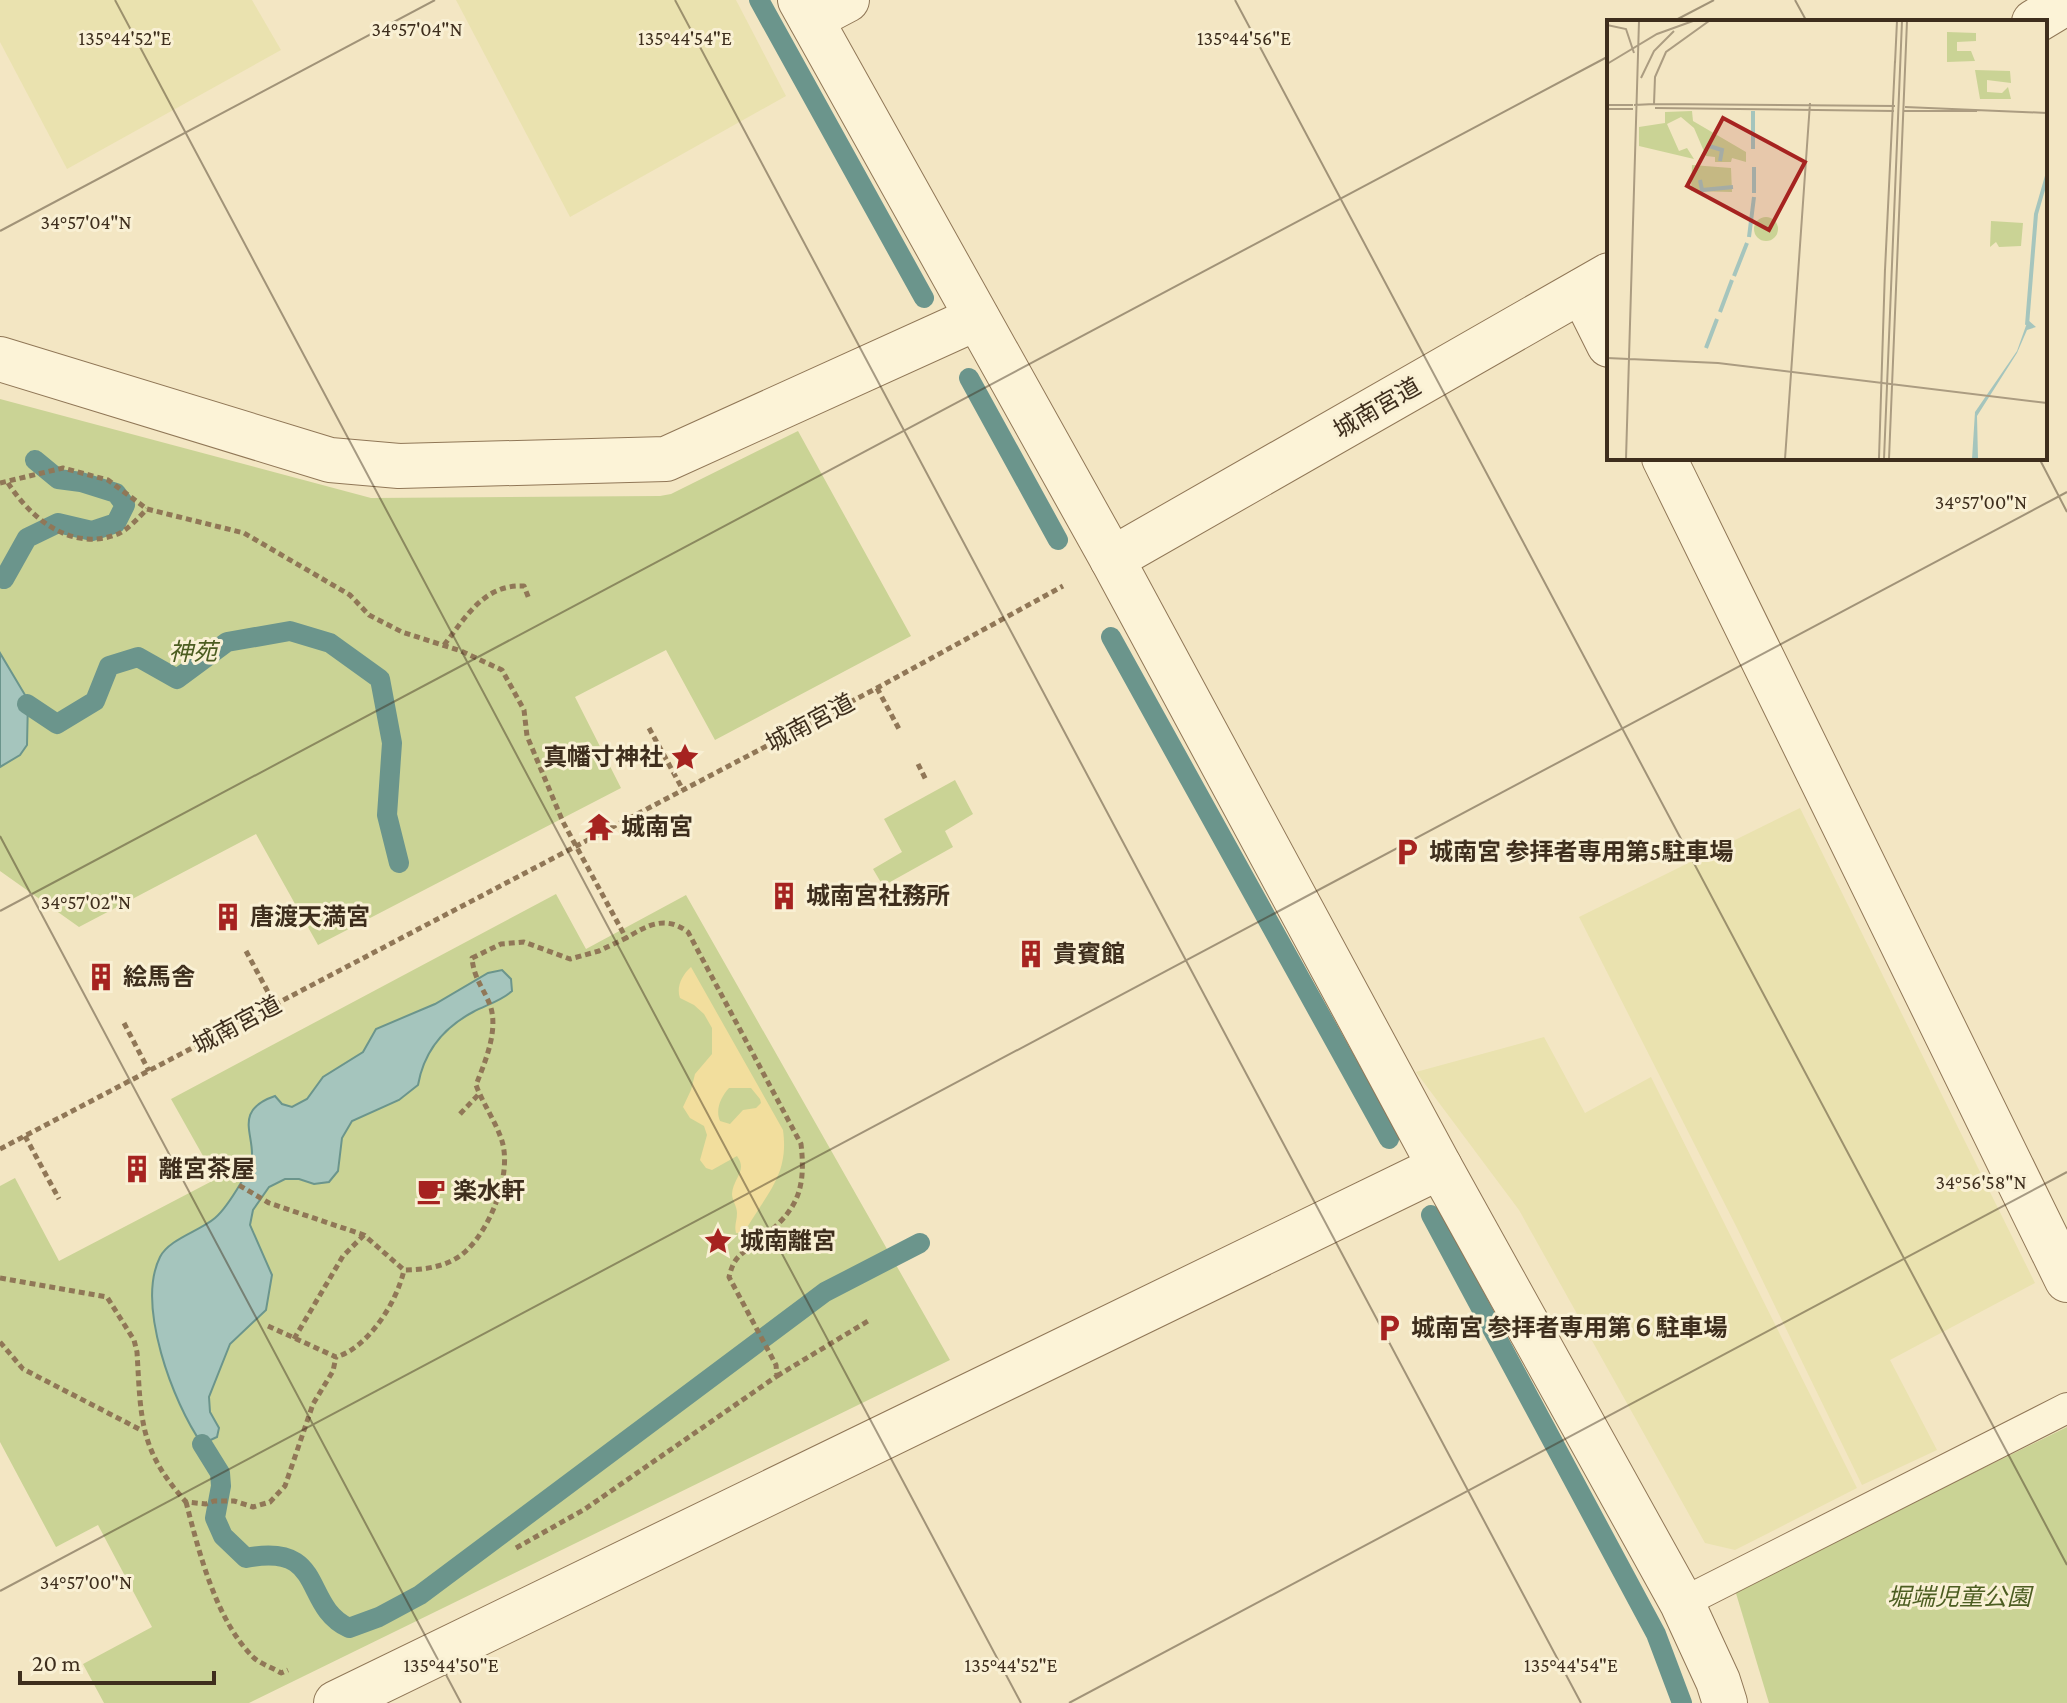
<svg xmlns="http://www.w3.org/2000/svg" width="2067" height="1703" viewBox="0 0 2067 1703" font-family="'Crimson Pro','Noto Sans JP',serif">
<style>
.farmland{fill:#eae2af}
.green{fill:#cad395}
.sand{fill:#f2de9d;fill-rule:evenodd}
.water{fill:#a5c5bd;stroke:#6b958c;stroke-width:2}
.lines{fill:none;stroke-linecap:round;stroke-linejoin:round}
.stream{stroke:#6b958c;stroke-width:20}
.lane-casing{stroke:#907757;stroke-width:32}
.street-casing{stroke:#907757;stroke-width:46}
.path{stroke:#907757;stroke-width:5;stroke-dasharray:6 4;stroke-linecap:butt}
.lane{stroke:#fcf3d7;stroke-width:30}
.street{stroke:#fcf3d7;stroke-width:44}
.ticks{fill:none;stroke:#3e2e1d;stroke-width:2;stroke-opacity:0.45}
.labels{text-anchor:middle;stroke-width:6;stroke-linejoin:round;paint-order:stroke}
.street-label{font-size:24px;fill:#3e2e1d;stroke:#f9f0d4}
.park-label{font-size:24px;font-style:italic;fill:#4c5d21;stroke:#f9f0d4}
.poi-label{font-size:24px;font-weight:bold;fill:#3e2e1d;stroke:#f9f0d4;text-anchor:start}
.inset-river{fill:none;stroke:#a5c5bd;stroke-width:4}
.inset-road{fill:none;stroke:#ab9c81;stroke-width:2}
.view{fill:#a62320;fill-opacity:0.15;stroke:#a62320;stroke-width:4}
.inset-edge{fill:none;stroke:#3e2e1d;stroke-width:4}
.ticks-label{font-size:20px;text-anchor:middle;fill:#3e2e1d;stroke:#f9f0d4;stroke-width:6;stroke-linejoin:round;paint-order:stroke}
</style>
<rect width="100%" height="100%" fill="#f3e6c3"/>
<g class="farmland">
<path d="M0,0H252L281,50L67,169L0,42Z"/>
<path d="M456,0H736L786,96L570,217Z"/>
<path d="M1800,808L2035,1283L1890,1360L1937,1450L1862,1485L1737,1228L1579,917Z"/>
<path d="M1544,1037L1585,1113L1651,1077L1857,1488L1735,1550L1705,1543L1519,1210L1416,1072Z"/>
</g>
<g class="green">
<path d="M0,399L371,498L660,496L671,494L798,431L911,636L715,740L666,650L575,697L621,788L318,945L256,834L79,927L0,871Z"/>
<path d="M955,780L973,814L945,831L953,847L883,886L873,869L902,852L884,819Z"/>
<path d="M556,894L586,949L686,895L950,1360L249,1703H104L83,1664L152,1627L98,1525L56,1547L0,1442V1186L15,1178L59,1261L216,1179L171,1099Z"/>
<path d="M2067,1427V1703H1769L1735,1590Z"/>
</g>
<path class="sand" d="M691,967L783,1130C789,1173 769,1191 748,1226L740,1233H736C734,1225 737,1221 737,1213C737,1206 732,1200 732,1194C733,1178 748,1171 737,1156L712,1170L706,1168L700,1160L707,1135L704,1126L690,1118L683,1107L691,1090L695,1074L712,1054V1028L704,1014L694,1005L680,998C676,987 682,975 691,967ZM729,1088H751L760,1099L761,1103L756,1108L743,1110L730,1124L720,1121C715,1109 721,1097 729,1088Z"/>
<g class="water">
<path d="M0,653L28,700L27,745L20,755L0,767Z"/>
<path d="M502,970L511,979L512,991C501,1001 486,1005 473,1012C443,1028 424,1051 418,1085L399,1100L352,1121L342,1138L338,1171L329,1182L314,1184L299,1179H285L269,1187L253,1210L250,1225L272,1275L266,1310L230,1344L209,1397L210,1412L219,1428L217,1437L202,1444C173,1403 136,1305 160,1257C169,1239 200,1231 215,1218C228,1207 238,1187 247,1173C265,1143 225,1113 275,1096L282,1104L292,1107L307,1099L323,1077L363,1052L376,1029L435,1004L488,973Z"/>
</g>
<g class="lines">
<g class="stream">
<path d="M759,0L924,298"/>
<path d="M969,378L1058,540"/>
<path d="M4,579L27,538L58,523L92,531L116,523L125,505L116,493L81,482L58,479L35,460"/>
<path d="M1111,637L1389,1139"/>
<path d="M27,704L57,724L95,701L109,666L138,657L177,679L227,642L290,631L330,643L380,679L392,743L387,815L399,863"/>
<path d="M1431,1215L1656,1634L1682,1703"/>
<path d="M202,1444L220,1473L221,1486L215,1518L223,1536L246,1558C327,1542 301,1606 349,1628L379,1617L420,1595L825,1292L920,1243"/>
</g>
<defs>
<path id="lane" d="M1682,1603L2067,1408"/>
<g id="street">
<path d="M800,0L1112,559L1440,1167L1682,1603L1718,1681L1725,1703"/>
<path d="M811,19L847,0"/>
<path d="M2034,22L2067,2"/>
<path d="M1582,291L1609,345"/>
<path d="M0,359L330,460L399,466L666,459L977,318"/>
<path d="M1664,458L2067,1280"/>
<path d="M1112,559L1609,275"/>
<path d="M336,1703L1440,1167"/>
</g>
</defs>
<use href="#lane" class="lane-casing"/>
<use href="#street" class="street-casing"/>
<g class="path">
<path d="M0,483L63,468L108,480L147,509L244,533L350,595L369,615L402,632L461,651L502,670L524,710L527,736L563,822L626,938L599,951L570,959L524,942L501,944L472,958C474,979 483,987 490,1005C499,1030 485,1062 476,1085C483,1104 496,1122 502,1141C512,1174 491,1227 467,1250C451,1266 426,1270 404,1270L364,1235L269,1203L237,1184"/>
<path d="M8,483C32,520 72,552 118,534C129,529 139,517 147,509"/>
<path d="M444,645C466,617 484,584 524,586L529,599"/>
<path d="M877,688L899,729"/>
<path d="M649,728L683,790"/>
<path d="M918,764L926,780"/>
<path d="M246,951L275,1005"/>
<path d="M124,1023L149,1071"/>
<path d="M460,1114L479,1094"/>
<path d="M25,1136L59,1199"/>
<path d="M0,1149L877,688L1063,586"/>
<path d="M0,1278L107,1297L134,1340L137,1352C141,1419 139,1450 186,1502L206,1504L214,1501H234L253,1507L270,1502L285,1486L313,1404L333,1371L336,1357"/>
<path d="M268,1326L336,1357C368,1348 397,1302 404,1270"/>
<path d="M294,1339L343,1256L364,1235"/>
<path d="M0,1342L23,1369L141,1430"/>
<path d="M777,1376L868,1321"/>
<path d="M186,1502C199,1552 216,1621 254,1658C261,1664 273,1668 281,1673L288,1670"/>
<path d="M516,1548L585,1509L777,1376L776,1365L729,1277C734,1257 739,1256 754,1244C794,1214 807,1195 801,1144L688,932C665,915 648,925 626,938"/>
</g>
<use href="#lane" class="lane"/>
<use href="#street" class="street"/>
</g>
<path class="ticks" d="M115,0L1021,1703M675,0L1581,1703M1235,0L2067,1565M1795,0L1807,22M1672,22L1714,0M0,231L435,0M2039,458L2067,512M0,836L461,1703M0,911L1609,56M0,1591L2067,492M1069,1703L2067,1172"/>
<defs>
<symbol id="sight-bare" viewBox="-9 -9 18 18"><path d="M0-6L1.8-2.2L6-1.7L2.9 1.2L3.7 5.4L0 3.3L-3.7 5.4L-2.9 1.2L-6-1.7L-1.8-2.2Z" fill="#a62320" stroke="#f9f0d4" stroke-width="2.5" paint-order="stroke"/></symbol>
<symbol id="temple-bare" viewBox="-9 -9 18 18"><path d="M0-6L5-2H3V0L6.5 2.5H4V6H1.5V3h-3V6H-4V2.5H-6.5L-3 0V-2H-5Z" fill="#a62320" stroke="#f9f0d4" stroke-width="2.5" paint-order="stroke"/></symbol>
<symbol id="parking-bare" viewBox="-9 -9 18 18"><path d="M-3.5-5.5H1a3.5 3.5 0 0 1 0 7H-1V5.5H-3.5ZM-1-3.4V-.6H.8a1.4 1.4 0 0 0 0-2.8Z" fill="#a62320" stroke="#f9f0d4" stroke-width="2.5" paint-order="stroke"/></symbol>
<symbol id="building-bare" viewBox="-9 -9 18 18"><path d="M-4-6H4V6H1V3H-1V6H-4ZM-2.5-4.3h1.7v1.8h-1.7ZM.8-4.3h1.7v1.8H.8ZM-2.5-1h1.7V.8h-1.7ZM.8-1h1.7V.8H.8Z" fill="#a62320" stroke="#f9f0d4" stroke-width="2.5" paint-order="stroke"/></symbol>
<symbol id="cafe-bare" viewBox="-9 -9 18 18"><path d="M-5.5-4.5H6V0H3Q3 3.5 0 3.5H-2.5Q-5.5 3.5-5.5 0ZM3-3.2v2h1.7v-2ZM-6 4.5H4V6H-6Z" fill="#a62320" stroke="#f9f0d4" stroke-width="2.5" paint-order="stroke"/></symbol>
</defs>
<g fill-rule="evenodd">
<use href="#sight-bare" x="665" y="737" width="40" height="40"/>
<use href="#temple-bare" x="579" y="807" width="40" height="40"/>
<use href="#parking-bare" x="1387" y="832" width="40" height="40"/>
<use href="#building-bare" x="764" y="876" width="40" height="40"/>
<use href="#building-bare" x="208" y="897" width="40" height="40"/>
<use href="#building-bare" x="1011" y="934" width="40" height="40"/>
<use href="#building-bare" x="81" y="957" width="40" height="40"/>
<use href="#building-bare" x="117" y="1149" width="40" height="40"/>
<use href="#cafe-bare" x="411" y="1171" width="40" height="40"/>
<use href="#sight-bare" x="698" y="1221" width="40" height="40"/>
<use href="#parking-bare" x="1369" y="1308" width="40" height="40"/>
</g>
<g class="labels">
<g class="street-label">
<text transform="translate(1377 408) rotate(-30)" y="8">城南宮道</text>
<text transform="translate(810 723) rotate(-28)" y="8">城南宮道</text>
<text transform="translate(237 1025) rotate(-28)" y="8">城南宮道</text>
</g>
<g class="park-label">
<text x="193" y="660">神苑</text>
<text x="1959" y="1605">堀端児童公園</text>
</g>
<g class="poi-label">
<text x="663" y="765" text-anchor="end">真幡寸神社</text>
<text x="621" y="835">城南宮</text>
<text x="1429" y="860">城南宮 参拝者専用第5駐車場</text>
<text x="806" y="904">城南宮社務所</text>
<text x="250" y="925">唐渡天満宮</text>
<text x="1053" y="962">貴賓館</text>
<text x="123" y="985">絵馬舎</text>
<text x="159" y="1177">離宮茶屋</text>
<text x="453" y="1199">楽水軒</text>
<text x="740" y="1249">城南離宮</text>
<text x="1411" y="1336">城南宮 参拝者専用第６駐車場</text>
</g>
</g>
<g transform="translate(1607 20)">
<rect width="440" height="440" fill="#f3e6c3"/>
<path d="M340,12L369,13V21L350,22V31H364L368,41L340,42ZM368,50L403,51L404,63L380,60V72L395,73L401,67L404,79H373ZM85,91L86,101L139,132V142L125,138L124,142H108V137L99,136L87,108L74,97L60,104L72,131L80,128L87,139L32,126V107L58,103V92ZM85,145L124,148L125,172L84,171ZM147 209a12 12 0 1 1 24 0a12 12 0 1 1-24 0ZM384,201L416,203L414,226L392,227L389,222L383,227Z" fill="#cad395"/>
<path d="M421,300L429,307L420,310L410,333L370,396L371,439H365L368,392L410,331Z" fill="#a5c5bd"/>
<path class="inset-river" d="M146,91V129M102,126L115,130L113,141M147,147V173M93,160L95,170L126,167M142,217L147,177M127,256L140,223M113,292L125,260M420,305L429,194L440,156M99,328L110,299"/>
<path class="inset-road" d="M0,5L19,9L27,33M288,43L290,1M0,44L50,14L86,1M34,58L47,31L67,11M47,84L288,86M0,85H26M27,85L47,84L48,57L59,32L102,1M298,87L440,93M48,88L287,91M0,89H26M297,91H370M278,250L288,41M0,338L111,343L440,383M272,438L278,249M19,439L32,1M178,439L203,83M277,439L295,1M282,439L300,1"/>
<path class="view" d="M116,98L198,142L162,210L80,166Z"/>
<rect width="440" height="440" class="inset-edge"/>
</g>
<g class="ticks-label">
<text x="417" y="36">34°57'04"N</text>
<text x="125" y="45">135°44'52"E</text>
<text x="685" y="45">135°44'54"E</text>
<text x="1244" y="45">135°44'56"E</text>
<text x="86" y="229">34°57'04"N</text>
<text x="1981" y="509">34°57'00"N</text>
<text x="86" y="909">34°57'02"N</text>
<text x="1981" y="1189">34°56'58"N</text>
<text x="86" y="1589">34°57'00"N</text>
<text x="451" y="1672">135°44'50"E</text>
<text x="1011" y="1672">135°44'52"E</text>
<text x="1571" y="1672">135°44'54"E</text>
</g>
<path d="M20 1671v12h194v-12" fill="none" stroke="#3e2e1d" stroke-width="4"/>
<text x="32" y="1671" font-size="24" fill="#3e2e1d" stroke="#f9f0d4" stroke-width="6" paint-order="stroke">20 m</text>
</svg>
